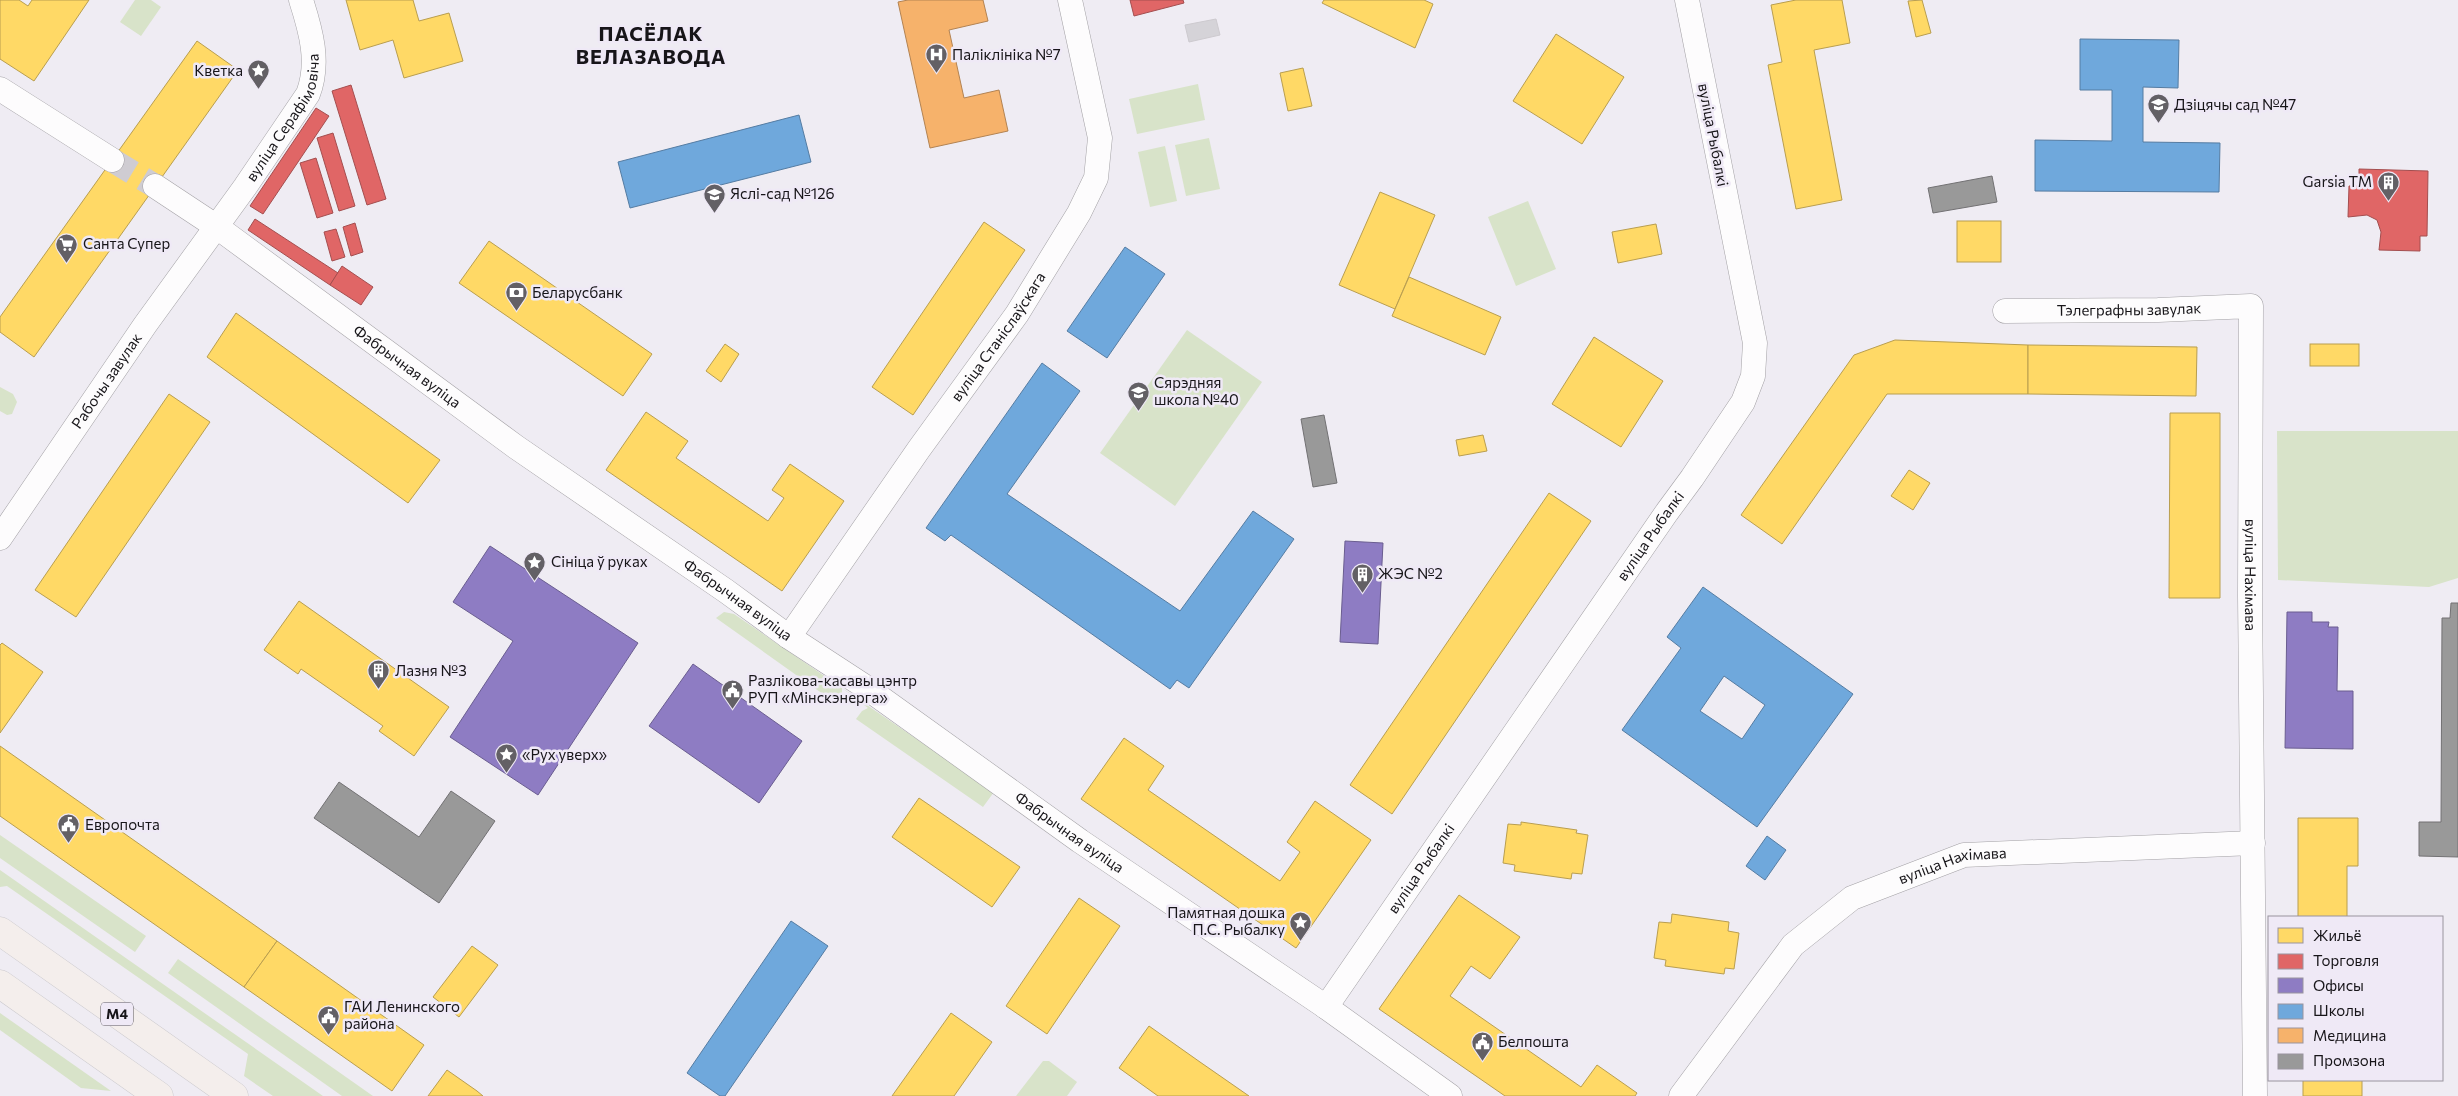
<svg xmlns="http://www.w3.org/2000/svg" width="2458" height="1096" viewBox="0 0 2458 1096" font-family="Commissioner,sans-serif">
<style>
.green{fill:#d8e3c9}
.homes{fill:#ffd966;stroke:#b99e4f}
.shops{fill:#e06666;stroke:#a44e4f}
.offices{fill:#8e7cc3;stroke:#6a5d90}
.schools{fill:#6fa8dc;stroke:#557ca2;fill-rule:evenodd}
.health{fill:#f6b26b;stroke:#b38352}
.industry{fill:#999;stroke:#727173}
.building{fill:#d5d3d8;stroke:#cdcacf}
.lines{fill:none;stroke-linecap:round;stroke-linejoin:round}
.minor-tunnel{stroke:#cfccd2;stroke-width:24;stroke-dasharray:24 12;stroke-linecap:butt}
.minor-casing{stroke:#a3a1a5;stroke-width:25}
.primary-casing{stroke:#cbc9cd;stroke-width:29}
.minor{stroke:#fdfcfd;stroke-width:24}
.primary{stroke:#f4eeec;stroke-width:28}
.labels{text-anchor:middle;stroke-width:5;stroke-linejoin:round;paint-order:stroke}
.shield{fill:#efe9f6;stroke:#58555b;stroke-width:1}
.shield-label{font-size:14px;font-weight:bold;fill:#171519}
.poi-label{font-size:15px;fill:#171519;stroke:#efe9f6;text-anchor:start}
.street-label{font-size:15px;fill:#171519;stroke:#efe9f6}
.district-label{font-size:20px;font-weight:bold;letter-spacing:1px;fill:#171519;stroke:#efe9f6}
</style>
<rect width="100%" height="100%" fill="#efecf3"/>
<g class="green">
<path d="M135,0H151L161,7L141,36L120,22Z"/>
<path d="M1198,84L1205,120L1137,134L1129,99Z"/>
<path d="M1209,138L1220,189L1186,196L1175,145Z"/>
<path d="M1165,146L1177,201L1150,207L1138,152Z"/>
<path d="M1528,201L1556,269L1516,286L1488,217Z"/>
<path d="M1187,330L1262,382L1175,506L1100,453Z"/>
<path d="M0,387L13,394L17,402L12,414L7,415L0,411Z"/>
<path d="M2277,431H2458V578L2429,587L2278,580Z"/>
<path d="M724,612L734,614L994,792L983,807L856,719L862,711L868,708L842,688V696L837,704L716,618Z"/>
<path d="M0,835L146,936L135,952L0,858Z"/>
<path d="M0,870L323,1096H273L244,1076L248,1054L7,886L0,887Z"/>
<path d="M178,959L373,1096H342L168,973Z"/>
<path d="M0,1013L111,1091L81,1088L0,1030Z"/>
<path d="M1043,1061H1049L1077,1082L1067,1096H1016Z"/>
</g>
<g class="homes">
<path d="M0,0H19L28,6L32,0H89L34,81L0,59Z"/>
<path d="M346,0H413L419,21L449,13L463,61L404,78L393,40L360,50Z"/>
<path d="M1324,0H1424L1433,4L1415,48L1322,3Z"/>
<path d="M1796,0H1842L1850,43L1814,50L1842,200L1796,209L1768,65L1782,62L1771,5Z"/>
<path d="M1922,0L1931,33L1916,37L1908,1Z"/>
<path d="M1556,34L1624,77L1582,144L1513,101Z"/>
<path d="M197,41L238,70L34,357L0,332V317Z"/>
<path d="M1303,68L1312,106L1288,111L1280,73Z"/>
<path d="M1380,192L1435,215L1395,309L1339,285Z"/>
<rect x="1957" y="221" width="44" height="41"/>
<path d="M984,222L1025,250L913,415L872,387Z"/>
<path d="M1656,224L1662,254L1618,263L1612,232Z"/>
<path d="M489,241L652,354L623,396L459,283Z"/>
<path d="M1409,277L1501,317L1485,355L1392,316Z"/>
<path d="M236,313L440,460L408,503L207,357Z"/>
<path d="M1594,337L1663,381L1621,447L1552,404Z"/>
<path d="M1895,340L2028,345V394H1887L1782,544L1741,515L1854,355Z"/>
<path d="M725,344L739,354L721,382L706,371Z"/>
<rect x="2310" y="344" width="49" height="22"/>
<path d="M2028,345L2197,347L2196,396L2028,394Z"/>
<path d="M169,394L210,422L76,617L35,590Z"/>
<path d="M646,412L688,441L676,458L768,521L784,498L772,490L790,464L844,501L782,591L606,470Z"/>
<path d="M2170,413H2220V598H2169Z"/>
<path d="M1483,435L1487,451L1459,456L1456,440Z"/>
<path d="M1909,470L1930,483L1913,510L1891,496Z"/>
<path d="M1549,493L1591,521L1392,814L1350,785Z"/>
<path d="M299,601L449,707L414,756L379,731L383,726L301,669L298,674L264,650Z"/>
<path d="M2,643L43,672L0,733V645Z"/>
<path d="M1124,738L1164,766L1148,790L1280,881L1300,852L1287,842L1315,801L1371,840L1296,948L1081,799Z"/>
<path d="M0,746L277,941L244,987L0,816Z"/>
<path d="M919,798L1020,867L992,907L892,837Z"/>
<path d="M2298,818H2358V866H2347V917H2298Z"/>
<path d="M1521,822L1577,830L1576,833L1588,835L1582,874L1572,873L1571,879L1514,871L1515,865L1503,863L1508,824L1521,825Z"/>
<path d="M1459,895L1520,937L1490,979L1471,966L1450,996L1581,1087L1597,1065L1637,1093L1635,1096H1505L1379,1009Z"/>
<path d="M1079,898L1120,926L1047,1034L1006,1006Z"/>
<path d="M1672,914L1729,922L1728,931L1739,933L1734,969L1725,968L1724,974L1665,966L1666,960L1654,958L1659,922L1671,923Z"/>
<path d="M277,941L424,1045L392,1091L244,987Z"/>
<path d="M472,946L498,965L459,1017L433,997Z"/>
<path d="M951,1013L992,1042L954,1096H892Z"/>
<path d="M1149,1026L1200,1062L1249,1096H1158L1119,1068Z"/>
<path d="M447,1070L477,1091L483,1096H428Z"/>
<rect x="2303" y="1080" width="59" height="16"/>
</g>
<g class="shops">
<path d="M1130,0H1183L1184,3L1134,16Z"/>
<path d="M351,85L386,199L367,205L332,91Z"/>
<path d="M316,108L329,116L263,214L250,206Z"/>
<path d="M333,133L355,206L339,211L317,138Z"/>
<path d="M316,158L333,213L317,218L300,163Z"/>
<path d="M2359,169L2428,171L2427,236H2420V251L2379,250L2381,232L2377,220L2367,215L2348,217L2349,186H2359Z"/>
<path d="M255,219L338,273L330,285L248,230Z"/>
<path d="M355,223L363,252L351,256L343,227Z"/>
<path d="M336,229L345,257L332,261L324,232Z"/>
<path d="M342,266L373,287L361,305L330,285Z"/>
</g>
<g class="offices">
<path d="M1345,541L1383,543L1378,644L1340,642Z"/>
<path d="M490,546L638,643L538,795L450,737L513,641L453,602Z"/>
<path d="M2287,612H2312V622H2329L2328,627H2338L2337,691H2353V749L2285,748Z"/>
<path d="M693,664L802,741L759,803L649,726Z"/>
</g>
<g class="schools">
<path d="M2080,39L2179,40L2178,88L2143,87V142L2220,143L2219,192L2035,191V140L2112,141V90H2080Z"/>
<path d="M799,115L811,162L630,208L618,162Z"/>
<path d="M1125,247L1165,274L1107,358L1067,331Z"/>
<path d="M1042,363L1080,391L1007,494L1180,611L1253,511L1294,539L1189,688L1177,680L1170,689L951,535L945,541L926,528Z"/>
<path d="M1703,587L1853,694L1757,827L1622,730L1681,648L1667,637ZM1724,676L1765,705L1742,739L1700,711Z"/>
<path d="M1767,836L1786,850L1765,880L1746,866Z"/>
<path d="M791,921L828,946L725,1096H720L687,1073Z"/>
</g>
<path class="health" d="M908,0H983L988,21L949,30L964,98L999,90L1008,131L930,148L898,2Z"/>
<g class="industry">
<path d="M1992,176L1997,202L1933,213L1928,188Z"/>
<path d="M1324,415L1337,483L1313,487L1301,419Z"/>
<path d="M2451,603H2458V857L2419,856V822H2441L2442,618H2450Z"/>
<path d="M339,782L419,837L451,791L495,821L439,903L314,818Z"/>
</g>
<path class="building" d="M1216,19L1220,35L1189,42L1185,25Z"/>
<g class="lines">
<path class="minor-tunnel" d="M112,160L155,186"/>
<defs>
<g id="minor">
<path d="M0,89L112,160"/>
<path id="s1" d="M155,186L217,227L516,447L726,591L789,637L864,686L1080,841L1326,1007L1450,1096"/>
<path id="s2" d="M2005,311L2158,310L2251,306L2250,596L2255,1096"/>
<path id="s3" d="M0,538L145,325L245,187L308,94C320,63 311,31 301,0"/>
<path id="s4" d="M789,637L919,449L1017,314L1079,213L1096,178L1100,138L1070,0"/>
<path id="s5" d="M1326,1007L1667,512L1692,478L1743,402L1753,376L1755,343L1687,0"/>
<path id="s6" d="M1681,1096L1793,945L1852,898L1964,855L2253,843"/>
</g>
<g id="primary">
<path d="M0,931L234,1096"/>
<path d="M0,984L159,1096"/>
</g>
</defs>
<use href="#minor" class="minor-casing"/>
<use href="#primary" class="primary-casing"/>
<use href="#minor" class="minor"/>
<use href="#primary" class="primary"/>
</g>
<defs>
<symbol id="hospital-pin" viewBox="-11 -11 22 30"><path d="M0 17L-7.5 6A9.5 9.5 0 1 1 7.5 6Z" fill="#636065" stroke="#efe9f6"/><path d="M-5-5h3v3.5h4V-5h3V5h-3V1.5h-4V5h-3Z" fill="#fff"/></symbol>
<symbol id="sight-pin" viewBox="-11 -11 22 30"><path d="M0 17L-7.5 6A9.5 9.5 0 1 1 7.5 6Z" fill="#636065" stroke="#efe9f6"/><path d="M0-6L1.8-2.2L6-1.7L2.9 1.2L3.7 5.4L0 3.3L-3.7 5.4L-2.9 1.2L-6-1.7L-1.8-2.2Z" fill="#fff"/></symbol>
<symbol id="school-pin" viewBox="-11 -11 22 30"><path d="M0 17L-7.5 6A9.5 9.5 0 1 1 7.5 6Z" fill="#636065" stroke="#efe9f6"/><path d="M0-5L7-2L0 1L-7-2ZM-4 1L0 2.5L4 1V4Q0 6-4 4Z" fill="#fff"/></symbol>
<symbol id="building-pin" viewBox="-11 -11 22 30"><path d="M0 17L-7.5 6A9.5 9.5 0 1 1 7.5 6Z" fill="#636065" stroke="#efe9f6"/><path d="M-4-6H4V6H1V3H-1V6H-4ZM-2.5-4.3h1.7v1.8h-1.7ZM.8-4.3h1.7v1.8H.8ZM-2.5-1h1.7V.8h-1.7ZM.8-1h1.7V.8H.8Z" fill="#fff"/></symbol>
<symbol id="supermarket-pin" viewBox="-11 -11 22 30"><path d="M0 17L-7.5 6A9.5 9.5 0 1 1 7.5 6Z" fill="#636065" stroke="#efe9f6"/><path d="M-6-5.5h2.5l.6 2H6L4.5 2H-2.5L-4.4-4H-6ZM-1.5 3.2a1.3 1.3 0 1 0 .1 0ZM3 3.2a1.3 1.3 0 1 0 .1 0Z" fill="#fff"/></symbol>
<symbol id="bank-pin" viewBox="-11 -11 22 30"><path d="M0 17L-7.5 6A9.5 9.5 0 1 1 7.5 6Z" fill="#636065" stroke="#efe9f6"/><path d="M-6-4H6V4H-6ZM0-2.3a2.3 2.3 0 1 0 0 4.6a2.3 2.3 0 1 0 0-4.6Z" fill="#fff"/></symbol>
<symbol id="civic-pin" viewBox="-11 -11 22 30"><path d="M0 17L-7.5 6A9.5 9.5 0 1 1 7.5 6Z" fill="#636065" stroke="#efe9f6"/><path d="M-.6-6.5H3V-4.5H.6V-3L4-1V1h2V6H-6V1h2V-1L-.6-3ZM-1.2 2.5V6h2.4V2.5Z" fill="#fff"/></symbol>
</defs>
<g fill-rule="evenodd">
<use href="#hospital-pin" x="924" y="42" width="25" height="34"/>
<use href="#sight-pin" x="246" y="58" width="25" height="34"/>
<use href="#school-pin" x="2146" y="92" width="25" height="34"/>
<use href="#building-pin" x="2376" y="170" width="25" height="34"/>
<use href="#school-pin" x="702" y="182" width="25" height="34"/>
<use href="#supermarket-pin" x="54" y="232" width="25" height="34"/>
<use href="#bank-pin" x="504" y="280" width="25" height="34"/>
<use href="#school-pin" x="1126" y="380" width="25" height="34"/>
<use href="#sight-pin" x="522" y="550" width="25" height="34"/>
<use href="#building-pin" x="1350" y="562" width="25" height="34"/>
<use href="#building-pin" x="366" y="658" width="25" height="34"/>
<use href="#civic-pin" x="720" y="678" width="25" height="34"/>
<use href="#sight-pin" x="494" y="742" width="25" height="34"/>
<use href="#civic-pin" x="56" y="812" width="25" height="34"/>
<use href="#sight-pin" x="1288" y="910" width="25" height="34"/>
<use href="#civic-pin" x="316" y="1004" width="25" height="34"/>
<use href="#civic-pin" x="1470" y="1030" width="25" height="34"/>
</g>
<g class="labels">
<rect class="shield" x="101" y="1002.5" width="32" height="23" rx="4"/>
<g class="shield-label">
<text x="117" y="1019">М4</text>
</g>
<g class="poi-label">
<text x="952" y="60">Паліклініка №7</text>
<text x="243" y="76" text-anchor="end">Кветка</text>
<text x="2174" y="110">Дзіцячы сад №47</text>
<text x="2372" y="187" text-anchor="end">Garsia TM</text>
<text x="730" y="199">Яслі-сад №126</text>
<text x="83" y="249">Санта Супер</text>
<text x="532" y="298">Беларусбанк</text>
<text x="1154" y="388">Сярэдняя<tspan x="1154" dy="17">школа №40</tspan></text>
<text x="551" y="567">Сініца ў руках</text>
<text x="1378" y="579">ЖЭС №2</text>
<text x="395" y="676">Лазня №3</text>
<text x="748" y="686">Разлікова-касавы цэнтр<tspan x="748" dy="17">РУП «Мінскэнерга»</tspan></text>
<text x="522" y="760">«Рух уверх»</text>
<text x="85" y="830">Европочта</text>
<text x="1285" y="918" text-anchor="end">Памятная дошка<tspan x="1285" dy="17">П.С. Рыбалку</tspan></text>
<text x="344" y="1012">ГАИ Ленинского<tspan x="344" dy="17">района</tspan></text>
<text x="1498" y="1047">Белпошта</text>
</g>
<g class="street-label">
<text dy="5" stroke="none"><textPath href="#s3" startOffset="509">вуліца Серафімовіча</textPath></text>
<text transform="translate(1713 135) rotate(79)" y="5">вуліца Рыбалкі</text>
<text dy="5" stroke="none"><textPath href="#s2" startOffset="124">Тэлеграфны завулак</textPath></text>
<text dy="5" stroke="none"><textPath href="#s4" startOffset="366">вуліца Станіслаўскага</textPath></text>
<text dy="5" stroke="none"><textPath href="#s1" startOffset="310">Фабрычная вуліца</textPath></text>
<text dy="5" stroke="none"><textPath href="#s3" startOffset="190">Рабочы завулак</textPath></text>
<text dy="5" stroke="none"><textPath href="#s5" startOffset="572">вуліца Рыбалкі</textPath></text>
<text dy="5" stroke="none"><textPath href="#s2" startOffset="515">вуліца Нахімава</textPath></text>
<text dy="5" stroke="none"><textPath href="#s1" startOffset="715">Фабрычная вуліца</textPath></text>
<text dy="5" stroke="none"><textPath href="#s1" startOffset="1120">Фабрычная вуліца</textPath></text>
<text dy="5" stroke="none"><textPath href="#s6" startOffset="370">вуліца Нахімава</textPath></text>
<text dy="5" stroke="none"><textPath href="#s5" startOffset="168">вуліца Рыбалкі</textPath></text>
</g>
<g class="district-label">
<text x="651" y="41">ПАСЁЛАК<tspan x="651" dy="23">ВЕЛАЗАВОДА</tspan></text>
</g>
</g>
<rect x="2268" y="916" width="175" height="165" fill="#efe9f6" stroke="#99949e"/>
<rect x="2278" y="928" width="25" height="15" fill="#ffd966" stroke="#99949e"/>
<text x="2313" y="941" font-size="15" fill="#171519">Жильё</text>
<rect x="2278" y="954" width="25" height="15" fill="#e06666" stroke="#99949e"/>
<text x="2313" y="966" font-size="15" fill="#171519">Торговля</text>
<rect x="2278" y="978" width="25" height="15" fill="#8e7cc3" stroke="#99949e"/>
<text x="2313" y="991" font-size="15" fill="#171519">Офисы</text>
<rect x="2278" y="1004" width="25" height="15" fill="#6fa8dc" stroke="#99949e"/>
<text x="2313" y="1016" font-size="15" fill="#171519">Школы</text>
<rect x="2278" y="1028" width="25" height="15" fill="#f6b26b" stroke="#99949e"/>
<text x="2313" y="1041" font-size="15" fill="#171519">Медицина</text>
<rect x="2278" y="1054" width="25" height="15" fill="#999999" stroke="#99949e"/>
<text x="2313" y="1066" font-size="15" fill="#171519">Промзона</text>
</svg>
